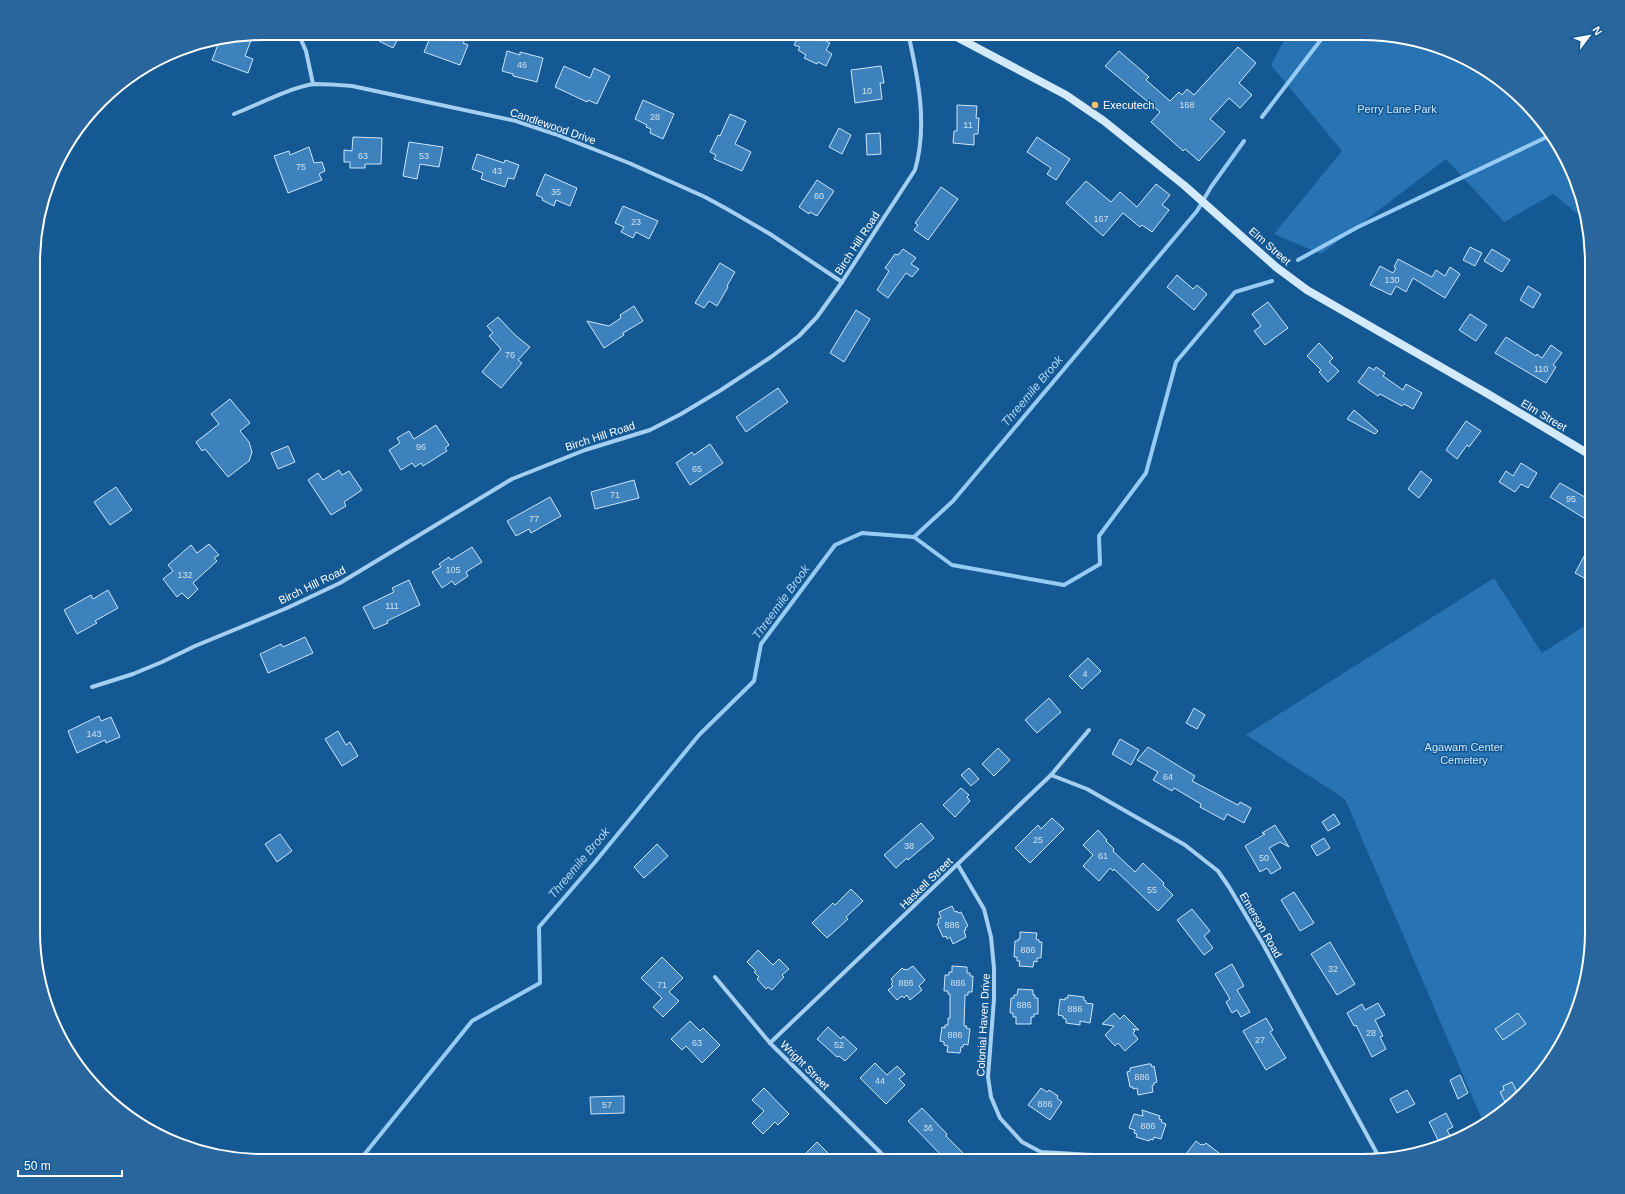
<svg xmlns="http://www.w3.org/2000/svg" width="1625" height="1194" viewBox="0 0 1625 1194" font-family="Arial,sans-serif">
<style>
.green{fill:#2773b3}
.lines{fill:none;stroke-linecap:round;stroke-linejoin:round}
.stream{stroke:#96cbf4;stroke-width:4}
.building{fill:#3d82bc;stroke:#cbe6fc}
.street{stroke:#a4cff1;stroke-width:4}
.secondary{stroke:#d3e9fc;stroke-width:8}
.poi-dot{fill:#ffc365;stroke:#155994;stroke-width:1.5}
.labels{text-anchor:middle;stroke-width:3;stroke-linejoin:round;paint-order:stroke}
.number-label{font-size:9px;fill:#cee0ee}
.poi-label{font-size:11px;fill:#fff;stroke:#155994;text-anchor:start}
.park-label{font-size:11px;fill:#cbe6fc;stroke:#155994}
.street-label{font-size:11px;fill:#fff;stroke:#155994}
.water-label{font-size:12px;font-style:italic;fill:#b0d8f8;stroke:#155994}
.rim{fill:none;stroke:#fff;stroke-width:2}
</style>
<rect width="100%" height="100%" fill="#155994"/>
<g class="green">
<path d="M1288,33H1377L1450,50L1502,81L1535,111L1568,161L1584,219L1553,194L1504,222L1446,159L1321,254L1274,234L1342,151L1271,65Z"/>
<path d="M1494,578L1542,653L1592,621V946L1580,1005L1544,1071L1514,1104L1484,1124L1345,799L1246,735Z"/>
</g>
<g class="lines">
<g class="stream">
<path d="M1262,117L1326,33"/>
<path d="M1298,260L1358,227L1551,135"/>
<path d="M914,537L952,565L1064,585L1100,564L1099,536L1146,473L1176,362L1235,292L1272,281"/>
<path d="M359,1161L472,1021L540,983L539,927L595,862L699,735L754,681L761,644L835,545L862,533L914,537L953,501L1197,211L1211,187L1244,141"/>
</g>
</g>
<g class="building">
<path d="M382,33H401L393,48L379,41Z"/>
<path d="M432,33H448L465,40L463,43L468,45L460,65L424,52Z"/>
<path d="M800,33H811L830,43L826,50L832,54L826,66L818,62L817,64L804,58L806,55L798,50L800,47L794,45Z"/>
<path d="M253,35L245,56L253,59L248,73L212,60L219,42Z"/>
<path d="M1238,47L1256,63L1239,83L1252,95L1240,108L1229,98L1210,119L1225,132L1199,161L1185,149L1183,151L1151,122L1160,112L1105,66L1119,51L1149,77L1146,80L1170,101L1179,92L1182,95L1187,89L1194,95Z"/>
<path d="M507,51L520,55V52L543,58L537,82L513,76V74L502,71Z"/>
<path d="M564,66L590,78L594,68L610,76L597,104L588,100L587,102L555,87Z"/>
<path d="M881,66L884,83H880L882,99L855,103L851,70Z"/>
<path d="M643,100L674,114L663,139L650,133L651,129L646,127L647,125L635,119Z"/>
<path d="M957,105L977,106L976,118H979L978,134H974V145L953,143L954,131H957Z"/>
<path d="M730,114L746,121L735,144L751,152L742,171L714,159L716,155L710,152L718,135L720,136Z"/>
<path d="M839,128L851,135L842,154L829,147Z"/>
<path d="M880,133L881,154L867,155L866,134Z"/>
<path d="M353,137L382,138L381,164H365V168H350V162H344V150L352,151Z"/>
<path d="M1037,137L1070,159L1056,180L1047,174L1051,168L1027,152Z"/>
<path d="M409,142L443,147L439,167L420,164L417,179L403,176Z"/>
<path d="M309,147L314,163L322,162L325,171L319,174L322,180L288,193L274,156L289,151L290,155Z"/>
<path d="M477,154L504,163L505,160L519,165L514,179L508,178L505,187L481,179L483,173L472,169Z"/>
<path d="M545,174L577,188L570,206L556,200L554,206L542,200L543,198L536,195Z"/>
<path d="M817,180L834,191L817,216L810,212L809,214L799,207Z"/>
<path d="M1086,181L1111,202L1120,192L1137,207L1156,184L1170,195L1162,205L1169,210L1152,232L1142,225L1140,227L1123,213L1103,236L1066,203Z"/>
<path d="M941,187L958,199L928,240L914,230L918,225L915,223Z"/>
<path d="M623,206L658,221L649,239L636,232L633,238L621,232L624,227L615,223Z"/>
<path d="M1470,247L1482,253L1475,266L1463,260Z"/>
<path d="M903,249L916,258L911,264L919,269L912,277L906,273L888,298L877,290L889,271L885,268L895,254L898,255Z"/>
<path d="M1492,249L1510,260L1502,272L1484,261Z"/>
<path d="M1398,259L1432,277L1436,270L1445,276L1450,267L1460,274L1445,298L1413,278L1406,292L1396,286L1391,295L1370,285L1380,266L1393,273L1396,268L1394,267Z"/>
<path d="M720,263L735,272L727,286L728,287L717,306L709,301L704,308L695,303Z"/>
<path d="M1177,275L1193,289L1197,285L1207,294L1194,310L1167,287Z"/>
<path d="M1528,286L1541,294L1533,308L1520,300Z"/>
<path d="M1268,302L1288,328L1265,345L1254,331L1261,326L1252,314Z"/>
<path d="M634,306L643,321L623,333L624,335L604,348L587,321L609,326L621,318L620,315Z"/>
<path d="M856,310L870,319L844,362L830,353Z"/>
<path d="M1470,314L1487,325L1476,341L1459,330Z"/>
<path d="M498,317L515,335L530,347L518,360L522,363L501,388L482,372L501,349L489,336L493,333L487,326Z"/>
<path d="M1506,337L1536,356L1537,354L1542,358L1551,345L1562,353L1553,365L1556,367L1546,383L1495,353Z"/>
<path d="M1319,343L1333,358L1329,362L1339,371L1328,382L1319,372L1321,370L1307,356Z"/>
<path d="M1369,367L1374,370L1376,367L1385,373L1383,376L1403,390L1406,384L1422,393L1413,409L1404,404L1402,406L1380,394L1378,396L1358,382Z"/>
<path d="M778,388L788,402L746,432L736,417Z"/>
<path d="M230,399L250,423L240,431L249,442L252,452L249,461L228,477L205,449L202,451L196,442L219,424L211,414Z"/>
<path d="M1354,410L1378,431L1375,434L1347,419Z"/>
<path d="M1466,421L1481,431L1469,447L1467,445L1457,459L1446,450Z"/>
<path d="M436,425L449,445L445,448L447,451L423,466L421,463L415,467L412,463L401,470L389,450L400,443L397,438L409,431L414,439Z"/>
<path d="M710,444L723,463L690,485L676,463L692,452L694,455Z"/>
<path d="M288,446L295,462L278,469L271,453Z"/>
<path d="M1521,463L1537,473L1528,488L1521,484L1515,492L1499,482L1506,471L1513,476Z"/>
<path d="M339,470L342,475L349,471L362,490L344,502L346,506L331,515L308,480L318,473L323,480Z"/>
<path d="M1421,471L1432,480L1419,498L1408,489Z"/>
<path d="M634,480L639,498L595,509L591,492Z"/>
<path d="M1560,483L1592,501V523L1550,497Z"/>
<path d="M116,487L132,510L110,525L94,502Z"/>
<path d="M550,497L561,516L531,533L529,529L516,536L507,521Z"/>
<path d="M1592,542V573L1588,580L1575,573Z"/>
<path d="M209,544L219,555L214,558L217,561L193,583L198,589L188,599L182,593L177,597L163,579L173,571L168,565L191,545L197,553Z"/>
<path d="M472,547L482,562L466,572L468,576L455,585L452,581L442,588L432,572L441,567L439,564L449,557L451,560Z"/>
<path d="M409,580L420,605L387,621L388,623L374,629L363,607L394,592L392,588Z"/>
<path d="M108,590L118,608L95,621L97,623L77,634L64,610L91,595L93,599Z"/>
<path d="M305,637L313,653L268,673L260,654L281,644L283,647Z"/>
<path d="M1088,658L1101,671L1082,689L1069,676Z"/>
<path d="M1049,698L1061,712L1037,733L1025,720Z"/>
<path d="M1194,708L1205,715L1197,729L1186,723Z"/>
<path d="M99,716L101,721L111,717L120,737L106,743L105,740L77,753L68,731Z"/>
<path d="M338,731L346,745L350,742L358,756L342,766L325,739Z"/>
<path d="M1120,739L1139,750L1131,765L1112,754Z"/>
<path d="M1148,747L1195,776L1192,781L1238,805L1240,802L1251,808L1244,823L1227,814L1224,820L1200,807L1201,804L1174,788L1172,791L1153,780L1158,772L1137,760Z"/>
<path d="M998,748L1010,760L994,776L982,764Z"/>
<path d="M969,768L979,779L971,786L961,775Z"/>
<path d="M961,788L969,795L967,797L970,801L955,817L943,805Z"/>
<path d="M1334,814L1340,824L1328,831L1322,822Z"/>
<path d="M1052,818L1064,829L1030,863L1015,848L1038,825L1041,829Z"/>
<path d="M921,823L934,838L908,860L907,858L896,868L884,855Z"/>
<path d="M1275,825L1289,847L1280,842L1269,848L1281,868L1271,874L1267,868L1260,872L1245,846L1265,834L1262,833Z"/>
<path d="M1098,830L1107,840L1106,841L1114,849L1113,851L1135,872L1143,863L1164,883L1163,885L1173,895L1158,911L1114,869L1113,871L1110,868L1099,881L1083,866L1093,855L1083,845Z"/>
<path d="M280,834L292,851L277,862L265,844Z"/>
<path d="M1324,838L1330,848L1317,856L1311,846Z"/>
<path d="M657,844L668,856L644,878L634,867Z"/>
<path d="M851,889L863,901L846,917L848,919L827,938L812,923L833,903L835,905Z"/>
<path d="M1294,892L1314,923L1300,931L1281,900Z"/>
<path d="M952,906L955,912L957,911L958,913L961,912L968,926L965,928L966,930L964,931L966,937L953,944L950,937L947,939L946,936L943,937L937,924L939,923L938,919L941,918L939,912Z"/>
<path d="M1192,909L1210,931L1204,936L1213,948L1204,955L1177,920Z"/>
<path d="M1020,932L1037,933L1036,939L1039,940V942H1042L1041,958H1037V962L1034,961L1033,967L1019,966L1020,961H1017V957H1014L1015,941H1018V939H1020Z"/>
<path d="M1330,942L1355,984L1337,995L1311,954Z"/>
<path d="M758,950L773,965L779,959L789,969L782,975L784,977L772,990L768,987L766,989L757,979L759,977L754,972L756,971L747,962Z"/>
<path d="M662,957L683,978L669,992L679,1001L663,1017L653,1007L662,998L641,978Z"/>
<path d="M1232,964L1244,986L1237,990L1250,1012L1241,1017L1237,1010L1232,1013L1226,1002L1230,999L1215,974Z"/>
<path d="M913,966L925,980L919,986L922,990L910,1000L907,995L904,998L902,996L897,1000L888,990L893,986L891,984L893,982L891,979L902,968L904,970L906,969L907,970Z"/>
<path d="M952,966L967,967V973H970V976H973L972,992H968V995H965L964,1026H967L966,1028L970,1029L968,1045L964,1044L963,1047H961L960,1053L947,1052L948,1046L944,1045V1042L940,1041L942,1027L945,1028V1025H948V1018H950V994H948V991H944L945,975H949V972H952Z"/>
<path d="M1018,989L1033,990V995H1035V998H1038V1014H1034V1017H1031V1024H1016V1017H1013V1013H1010L1011,998H1014V995H1017Z"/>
<path d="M1068,995L1084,997V1000L1086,1001V1003L1093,1004L1090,1023L1080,1021V1025L1066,1023V1019L1063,1018V1016L1058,1015L1060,999L1065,1000V998H1068Z"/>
<path d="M1378,1003L1385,1015L1375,1020L1383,1036L1380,1037L1386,1049L1372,1057L1356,1025L1354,1026L1347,1013L1362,1004L1365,1010Z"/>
<path d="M1114,1013L1120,1019L1124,1015L1139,1030L1133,1029L1135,1031L1133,1033L1138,1039L1125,1051L1118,1043L1115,1046L1105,1035L1114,1026L1102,1024Z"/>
<path d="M1518,1013L1526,1024L1503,1040L1495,1029Z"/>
<path d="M1266,1018L1273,1030L1270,1032L1286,1058L1266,1070L1243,1031Z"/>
<path d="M690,1021L700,1031L703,1028L720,1045L702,1063L686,1046L682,1050L671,1039Z"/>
<path d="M828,1027L841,1039L843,1036L857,1049L845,1061L839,1056L837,1057L817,1039Z"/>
<path d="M875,1063L887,1075L897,1066L905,1074L899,1079L905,1085L886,1104L860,1078Z"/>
<path d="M1148,1064H1151L1152,1067L1154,1066L1157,1082L1154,1083V1085L1152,1086L1153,1092L1138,1095L1137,1088L1133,1089V1087H1130L1127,1072L1130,1071V1068Z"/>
<path d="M1460,1075L1468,1093L1458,1099L1450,1080Z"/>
<path d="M1512,1082L1520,1098L1508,1108L1500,1092L1504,1090L1503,1086Z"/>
<path d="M764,1088L789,1114L778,1125L775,1122L763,1134L752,1123L764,1111L752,1100Z"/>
<path d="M1041,1088L1047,1092L1049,1090L1058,1096L1057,1098L1062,1102L1050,1120L1028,1105Z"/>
<path d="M1407,1090L1415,1104L1397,1113L1390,1099Z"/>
<path d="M624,1096V1113L591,1114L590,1097Z"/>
<path d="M922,1108L947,1134L946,1136L971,1161H947L908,1121Z"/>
<path d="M1142,1110L1160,1116L1159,1119L1162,1120L1161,1122L1166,1124L1161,1139L1154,1137L1153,1140L1150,1139L1149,1141L1136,1137L1137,1134L1134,1133L1135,1130L1129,1128L1134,1114L1143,1116Z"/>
<path d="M1446,1113L1453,1127L1447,1130L1453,1141L1441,1146L1429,1122Z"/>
<path d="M1196,1141L1201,1145L1202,1144L1204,1145L1206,1143L1219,1153L1213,1161H1194L1186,1154Z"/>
<path d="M817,1142L836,1161H810L804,1155Z"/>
</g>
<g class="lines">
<g class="street">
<path d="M298,33L306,51L313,84"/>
<path d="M234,114C255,106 293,86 315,84C327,84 340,85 352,86L516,121L555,134L629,163L705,197L727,209L770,234L842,282"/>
<path d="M92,687L133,674L162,662L195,646L287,608L340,583L512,479L585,450L650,430L681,414L721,390L771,357L799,336L817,317L842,282L915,170C928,125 918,77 908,33"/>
<path d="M1051,775L1087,789L1185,845L1218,871L1229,887L1263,944L1380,1159"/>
<path d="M958,865L984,909L991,937L994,968V999L988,1077L991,1097L1000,1118L1022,1142L1041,1152L1110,1156L1131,1161"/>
<path d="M715,977L770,1043L889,1161"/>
<path d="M770,1043L1051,775L1089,730"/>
</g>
<path class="secondary" d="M949,33L1066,95L1104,121L1185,186L1276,267L1307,290L1488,394L1592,456"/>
</g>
<circle class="poi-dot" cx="1095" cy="105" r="4"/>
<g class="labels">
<g class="number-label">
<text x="522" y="68">46</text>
<text x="867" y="94">10</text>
<text x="1187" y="108">168</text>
<text x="655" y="120">28</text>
<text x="968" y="128">11</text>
<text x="363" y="159">63</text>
<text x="424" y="159">53</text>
<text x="301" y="170">75</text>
<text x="497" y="174">43</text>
<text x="556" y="195">35</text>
<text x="819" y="199">60</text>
<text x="1101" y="222">167</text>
<text x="636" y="225">23</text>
<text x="1392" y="283">130</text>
<text x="510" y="358">76</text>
<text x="1541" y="372">110</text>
<text x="421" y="450">96</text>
<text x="697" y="472">65</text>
<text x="615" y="498">71</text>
<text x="1571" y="502">95</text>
<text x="534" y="522">77</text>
<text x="453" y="573">105</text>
<text x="185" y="578">132</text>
<text x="392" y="609">111</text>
<text x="1085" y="677">4</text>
<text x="94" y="737">143</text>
<text x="1168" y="780">64</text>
<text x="1038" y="843">25</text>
<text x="909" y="849">38</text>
<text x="1103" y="859">61</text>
<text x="1264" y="861">50</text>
<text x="1152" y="893">55</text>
<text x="952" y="928">886</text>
<text x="1028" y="953">886</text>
<text x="1333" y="972">32</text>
<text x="906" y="986">886</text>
<text x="958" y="986">886</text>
<text x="662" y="988">71</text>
<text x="1024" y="1008">886</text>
<text x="1075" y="1012">886</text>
<text x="1371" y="1036">28</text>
<text x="955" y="1038">886</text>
<text x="1260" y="1043">27</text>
<text x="697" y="1046">63</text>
<text x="839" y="1048">52</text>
<text x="1142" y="1080">886</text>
<text x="880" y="1084">44</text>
<text x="1045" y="1107">886</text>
<text x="607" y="1108">57</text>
<text x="1148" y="1129">886</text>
<text x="928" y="1131">36</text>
</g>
<g class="poi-label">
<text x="1103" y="109">Executech</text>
</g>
<g class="park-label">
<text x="1397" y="113">Perry Lane Park</text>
<text x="1464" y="751">Agawam Center<tspan x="1464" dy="13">Cemetery</tspan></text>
</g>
<g class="street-label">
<text transform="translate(553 126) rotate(19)" y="4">Candlewood Drive</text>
<text transform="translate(857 243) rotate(-57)" y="4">Birch Hill Road</text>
<text transform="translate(1270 246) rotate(41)" y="4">Elm Street</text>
<text transform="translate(1544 415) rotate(31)" y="4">Elm Street</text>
<text transform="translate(600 436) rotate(-18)" y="4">Birch Hill Road</text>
<text transform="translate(312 585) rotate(-26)" y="4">Birch Hill Road</text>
<text transform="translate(926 883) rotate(-44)" y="4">Haskell Street</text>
<text transform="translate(1261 925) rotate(60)" y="4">Emerson Road</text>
<text transform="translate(983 1025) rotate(-87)" y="4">Colonial Haven Drive</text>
<text transform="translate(805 1065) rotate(45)" y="4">Wright Street</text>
</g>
<g class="water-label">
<text transform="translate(1032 391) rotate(-50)" y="4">Threemile Brook</text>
<text transform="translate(781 602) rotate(-54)" y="4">Threemile Brook</text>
<text transform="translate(579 863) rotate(-50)" y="4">Threemile Brook</text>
</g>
</g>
<path d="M0 0H1625V1194H0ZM263 40H1362A223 223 0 0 1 1585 263V931A223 223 0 0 1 1362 1154H263A223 223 0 0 1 40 931V263A223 223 0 0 1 263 40Z" fill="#28669d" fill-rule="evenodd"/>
<path class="rim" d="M263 40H1362A223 223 0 0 1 1585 263V931A223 223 0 0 1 1362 1154H263A223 223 0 0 1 40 931V263A223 223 0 0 1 263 40Z"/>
<g transform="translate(1589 36) rotate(58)" stroke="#155994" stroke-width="3" paint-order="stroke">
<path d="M0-3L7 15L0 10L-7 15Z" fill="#ffffff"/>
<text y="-6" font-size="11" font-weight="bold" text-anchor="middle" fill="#ffffff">N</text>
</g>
<path d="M18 1170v6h104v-6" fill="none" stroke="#ffffff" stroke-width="2"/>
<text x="24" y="1170" font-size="12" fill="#ffffff" stroke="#155994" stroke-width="3" paint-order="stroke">50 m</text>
</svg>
